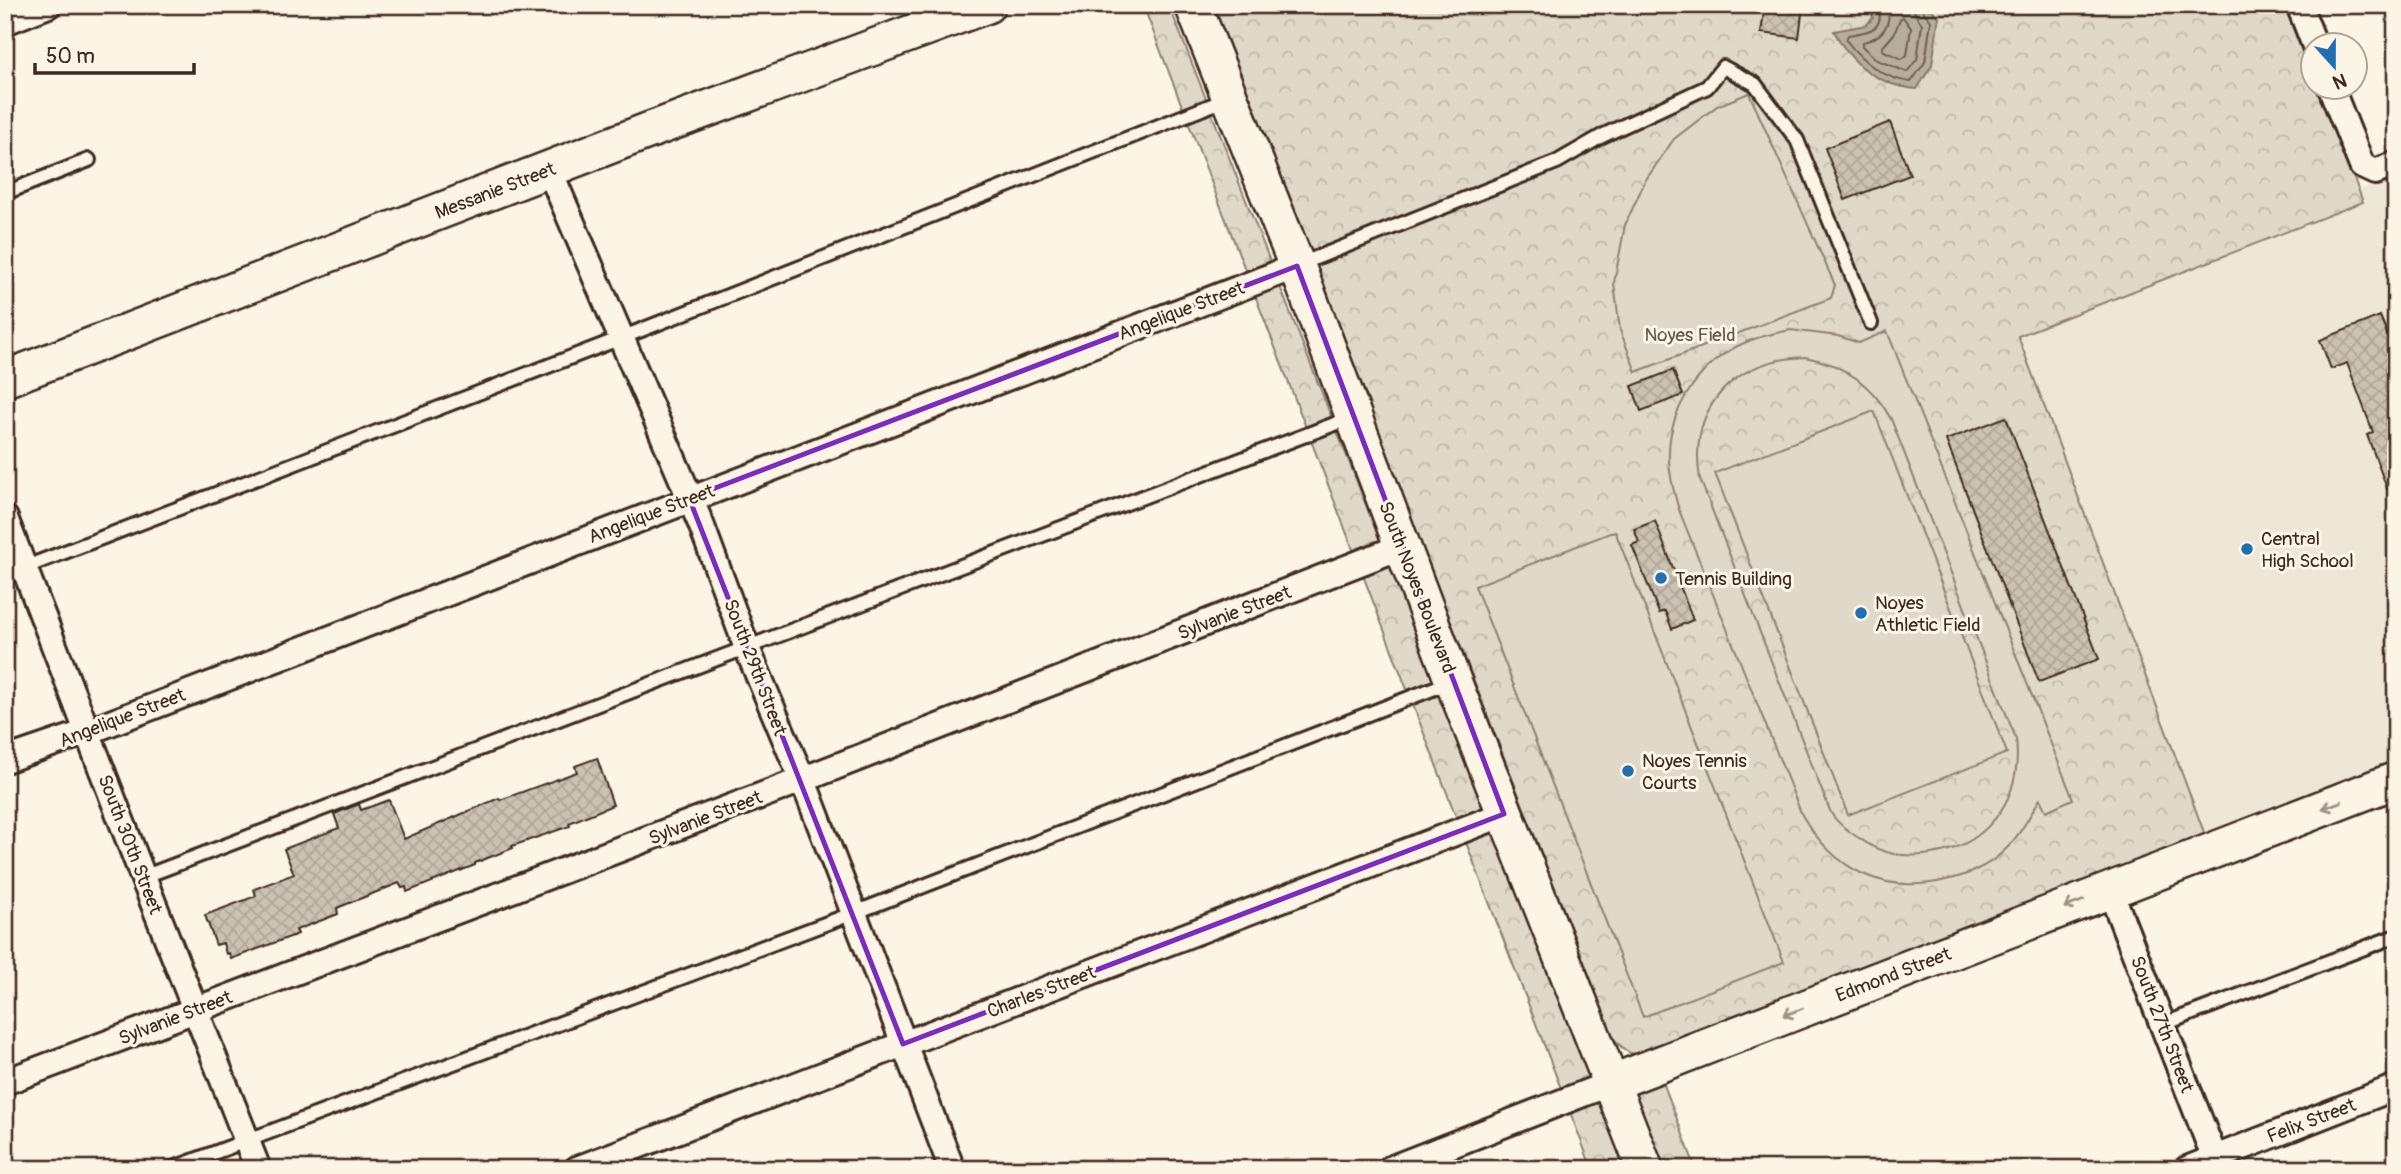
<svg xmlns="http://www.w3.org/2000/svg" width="2401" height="1174" viewBox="0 0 2401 1174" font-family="Pangolin,sans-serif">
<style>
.built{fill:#eee6d6}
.forest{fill:url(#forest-crowns);stroke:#8e8173;stroke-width:2}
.garden{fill:#e0d8c8;stroke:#8e8173;stroke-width:2;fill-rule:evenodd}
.water{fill:#b7ad9e;stroke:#85796b;stroke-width:2}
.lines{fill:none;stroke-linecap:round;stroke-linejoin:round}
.shore{stroke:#6d5e51;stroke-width:2}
.building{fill:url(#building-cross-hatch);stroke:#3b2a1e;stroke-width:2}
.lane-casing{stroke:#3b2a1e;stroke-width:18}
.street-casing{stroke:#3b2a1e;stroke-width:30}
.secondary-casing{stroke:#3b2a1e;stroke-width:40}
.lane{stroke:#fcf5e5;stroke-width:12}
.street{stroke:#fcf5e5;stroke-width:24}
.secondary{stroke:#fcf5e5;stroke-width:35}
.oneway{stroke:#9c9082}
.marked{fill:none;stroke:#7b2cbf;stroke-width:5;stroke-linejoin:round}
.poi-dot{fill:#1f6fb2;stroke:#fcf5e5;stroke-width:2.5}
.labels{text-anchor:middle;stroke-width:6;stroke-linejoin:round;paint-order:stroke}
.street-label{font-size:19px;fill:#3b2a1e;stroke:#fcf5e5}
.park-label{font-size:19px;fill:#645648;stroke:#fcf5e5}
.poi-label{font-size:19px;fill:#3b2a1e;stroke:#fcf5e5;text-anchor:start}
</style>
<defs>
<pattern id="forest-crowns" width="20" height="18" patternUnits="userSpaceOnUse" patternTransform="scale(1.75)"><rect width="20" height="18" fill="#e0d8c8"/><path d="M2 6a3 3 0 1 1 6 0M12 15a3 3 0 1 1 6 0" fill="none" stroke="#c1baab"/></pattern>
<pattern id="building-cross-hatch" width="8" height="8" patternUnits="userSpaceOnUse" patternTransform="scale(1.75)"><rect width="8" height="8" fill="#ccc2b3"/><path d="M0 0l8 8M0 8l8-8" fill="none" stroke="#b0a79a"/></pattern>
</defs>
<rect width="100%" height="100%" fill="#fcf5e5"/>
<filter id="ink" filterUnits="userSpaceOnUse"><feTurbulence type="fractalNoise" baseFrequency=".0143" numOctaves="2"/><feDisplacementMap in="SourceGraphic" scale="14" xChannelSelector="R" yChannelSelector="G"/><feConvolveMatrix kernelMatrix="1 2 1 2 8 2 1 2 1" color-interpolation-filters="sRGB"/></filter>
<g filter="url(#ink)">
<path class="built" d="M2396,176V762L2205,835L2018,336L2363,203L2359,190Z"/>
<g class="forest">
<path d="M1143,5H1169L1601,1101L1661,1077L1696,1169H1592Z"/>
<path d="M1210,5H2287L2313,73L2314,88H2319L2363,202L2018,336L2205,835L1654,1051C1633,1056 1628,1056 1614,1039Z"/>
</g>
<g class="garden">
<path d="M1749,93L1835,285L1831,298L1636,372L1620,330L1614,283L1625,225L1645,181L1674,139L1717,106Z"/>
<path d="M1790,330L1838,336L1859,343L1887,331L2073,799L2046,811L2040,799C2029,817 2019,837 2003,852C1988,866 1966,876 1946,880C1883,895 1834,870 1802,815L1679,510C1674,492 1668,472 1669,452C1670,406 1703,361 1744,343C1759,336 1775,333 1790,330ZM1805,357C1844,364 1872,384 1891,419L2016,739C2023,800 1986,849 1924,855C1901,857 1880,853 1862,840C1852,834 1840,826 1833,816C1829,810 1827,802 1824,796L1700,479C1688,406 1734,360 1805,357Z"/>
<path d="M1874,411L2007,753L1848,815L1715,473Z"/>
<path d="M1615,531L1784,962L1643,1017L1475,586Z"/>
</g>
<path class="water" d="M1870,5H1927L1939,17L1932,65L1917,89C1880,86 1851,65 1834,31L1866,25L1873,18Z"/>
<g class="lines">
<g class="shore">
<path d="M1878,5C1886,31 1867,32 1848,35L1846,40C1862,61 1884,79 1911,82L1925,62L1931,21L1923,11V5"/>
<path d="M1887,5C1893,24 1882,38 1863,42L1862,46L1877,60L1907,72L1917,59L1922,24L1915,14L1914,5"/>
<path d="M1903,17L1911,28L1907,55L1902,59L1884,51L1882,48L1894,34L1900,19Z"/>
</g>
</g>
<g class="building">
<path d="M1765,5H1803L1799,38L1761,33Z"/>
<path d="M1890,122L1910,175L1845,200L1825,148Z"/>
<path d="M2380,316L2387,333L2396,330L2394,507L2367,435L2373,432L2347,363L2331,369L2320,340Z"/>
<path d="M1673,370L1683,395L1641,411L1632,386Z"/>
<path d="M2006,417L2099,659L2039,682L1946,440Z"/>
<path d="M1655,521L1693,620L1672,629L1665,611L1659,613L1632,545L1639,542L1634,529Z"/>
<path d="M597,758L613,805L569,823L570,826L512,846L513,848L475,863V865L407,892L406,887L402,888L399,883L337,908L338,914L296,930L298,934L231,959L229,953L226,954L223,943L216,945L205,915L256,896L254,889L294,874L284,849L339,828L334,814L359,804L361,810L389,800L404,839L499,798L500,800L577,772L575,766Z"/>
</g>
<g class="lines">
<defs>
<g id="lane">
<path d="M5,193L89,160"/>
<path d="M1298,265L1557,162L1602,136L1707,87L1723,67L1755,84L1797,140L1871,323"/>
<path d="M5,575L621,338L1227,99"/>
<path d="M143,877L1353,417"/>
<path d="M2164,1024L2396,936"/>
<path d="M171,1169L854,913L1453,681"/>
</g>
<g id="street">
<path d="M2299,5L2315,46"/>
<path d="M5,22L48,5"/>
<path d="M2331,88L2362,166L2375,172L2396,164"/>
<path d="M549,169L701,524L747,648L809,796L952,1169"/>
<path d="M5,518L143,877L258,1169"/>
<path d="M5,760L87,732L1297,266"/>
<path d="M2110,890L2219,1169"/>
<path d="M5,1082L776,790L1403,546"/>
<path d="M577,1169L1504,814"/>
<path d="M1390,1169L1611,1083"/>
<path d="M2187,1169L2396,1087"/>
</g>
<g id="secondary">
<path d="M1193,5L1297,266L1453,681L1645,1169"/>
<path d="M5,379L645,132L987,5"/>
<path d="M1611,1083L2396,780"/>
</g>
</defs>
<use href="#lane" class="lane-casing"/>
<use href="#street" class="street-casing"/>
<use href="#secondary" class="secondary-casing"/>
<use href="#lane" class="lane"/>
<use href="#street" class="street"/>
<use href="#secondary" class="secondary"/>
</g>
<defs><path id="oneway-shaft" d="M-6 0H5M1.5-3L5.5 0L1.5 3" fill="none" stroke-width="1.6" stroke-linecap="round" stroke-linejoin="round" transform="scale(1.75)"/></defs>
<g class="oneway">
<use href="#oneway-shaft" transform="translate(2332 805) rotate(159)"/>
<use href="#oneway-shaft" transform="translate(2074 904) rotate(159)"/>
<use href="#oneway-shaft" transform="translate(1793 1012) rotate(159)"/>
</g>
</g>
<path class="marked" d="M1297,266L1504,814L903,1044L689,498Z"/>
<g class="poi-dot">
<circle cx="2247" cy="549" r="7"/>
<circle cx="1661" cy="578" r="7"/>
<circle cx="1861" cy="613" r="7"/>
<circle cx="1628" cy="771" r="7"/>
</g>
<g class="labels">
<g class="street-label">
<text transform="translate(495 190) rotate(-21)" y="7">Messanie Street</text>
<text transform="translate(1181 310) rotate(-21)" y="7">Angelique Street</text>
<text transform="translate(651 513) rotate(-21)" y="7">Angelique Street</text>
<text transform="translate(1418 587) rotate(69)" y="7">South Noyes Boulevard</text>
<text transform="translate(1234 612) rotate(-21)" y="7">Sylvanie Street</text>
<text transform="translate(756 667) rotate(69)" y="7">South 29th Street</text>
<text transform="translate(122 717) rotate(-21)" y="7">Angelique Street</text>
<text transform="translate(705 817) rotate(-21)" y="7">Sylvanie Street</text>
<text transform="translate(131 844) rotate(69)" y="7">South 30th Street</text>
<text transform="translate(1893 974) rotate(-21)" y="7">Edmond Street</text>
<text transform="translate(1041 991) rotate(-21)" y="7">Charles Street</text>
<text transform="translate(175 1017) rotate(-21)" y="7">Sylvanie Street</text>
<text transform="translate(2163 1024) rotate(69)" y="7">South 27th Street</text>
<text transform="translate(2311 1120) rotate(-21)" y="7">Felix Street</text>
</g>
<g class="park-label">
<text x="1690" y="341">Noyes Field</text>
</g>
<g class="poi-label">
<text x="2261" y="545">Central<tspan x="2261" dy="22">High School</tspan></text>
<text x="1675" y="585">Tennis Building</text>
<text x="1875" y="609">Noyes<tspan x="1875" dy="22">Athletic Field</tspan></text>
<text x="1642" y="767">Noyes Tennis<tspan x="1642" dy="22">Courts</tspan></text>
</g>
</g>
<rect width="2401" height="1174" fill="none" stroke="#fcf5e5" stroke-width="28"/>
<rect x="14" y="14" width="2373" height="1146" fill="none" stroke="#3b2a1e" stroke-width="2.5" filter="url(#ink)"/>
<g transform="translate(2334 66) rotate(159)"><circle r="33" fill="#fcf5e5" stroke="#afa495" stroke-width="2"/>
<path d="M0-5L12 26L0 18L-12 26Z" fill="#1f6fb2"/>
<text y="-10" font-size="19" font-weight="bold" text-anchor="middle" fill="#3b2a1e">N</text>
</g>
<path d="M35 63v10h159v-10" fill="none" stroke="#3b2a1e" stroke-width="3.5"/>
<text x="46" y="63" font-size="21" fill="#3b2a1e" stroke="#fcf5e5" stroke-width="5" paint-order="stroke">50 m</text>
</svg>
